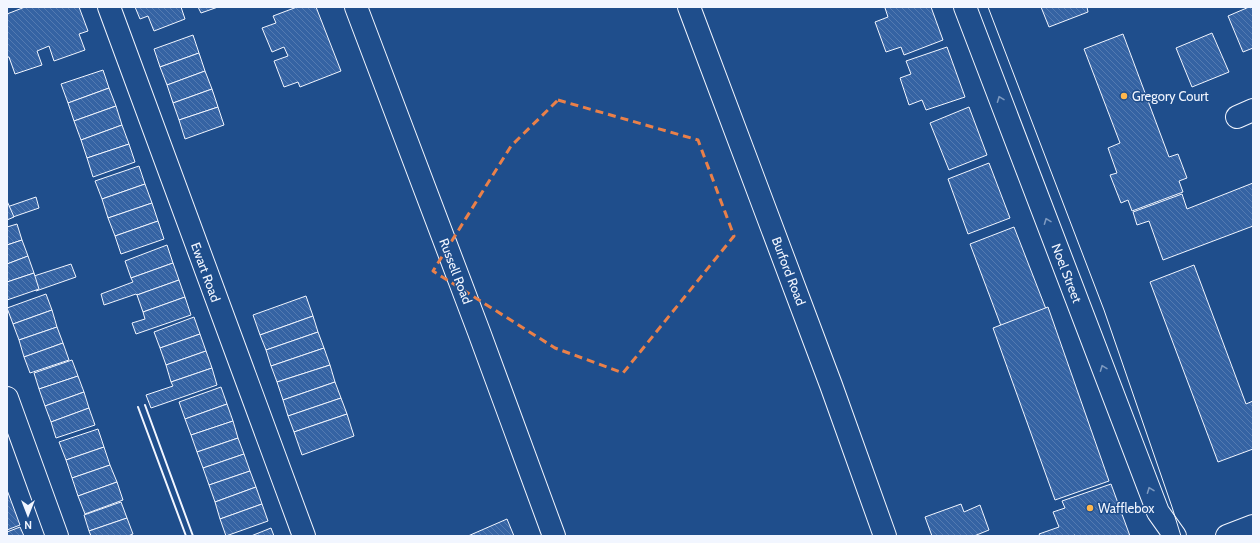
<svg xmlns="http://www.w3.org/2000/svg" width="1260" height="543" viewBox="0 0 1260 543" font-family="Cabin,sans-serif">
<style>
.building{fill:url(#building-back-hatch);stroke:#f2f6ff}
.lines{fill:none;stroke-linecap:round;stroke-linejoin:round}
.minor-casing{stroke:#f2f6ff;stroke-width:24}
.minor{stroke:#1f4e8c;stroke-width:22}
.tram{stroke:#f2f6ff;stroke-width:1}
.wall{stroke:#f2f6ff;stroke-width:2}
.oneway{stroke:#7e9ac0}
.marked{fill:none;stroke:#ea8049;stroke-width:3;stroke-dasharray:8 5;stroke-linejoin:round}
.poi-dot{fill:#ffb74d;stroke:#1f4e8c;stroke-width:1.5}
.labels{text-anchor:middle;stroke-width:3;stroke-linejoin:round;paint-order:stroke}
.poi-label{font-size:13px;fill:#f2f6ff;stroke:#1f4e8c;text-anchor:start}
.street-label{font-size:13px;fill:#f2f6ff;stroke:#1f4e8c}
</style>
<defs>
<pattern id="building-back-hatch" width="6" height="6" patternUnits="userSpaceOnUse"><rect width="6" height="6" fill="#3563a3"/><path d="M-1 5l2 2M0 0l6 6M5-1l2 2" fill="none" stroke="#537ab1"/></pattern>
</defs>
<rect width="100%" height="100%" fill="#1f4e8c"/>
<g class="building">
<path d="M25,7H79L88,31L79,34L85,50L54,61L49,46L37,51L42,65L15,74L9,57H7V14Z"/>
<path d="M135,7H181L185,19L154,31L148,16L140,19Z"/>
<path d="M198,7H218L201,13Z"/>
<path d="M297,7H316L341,71L300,87L298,82L284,87L274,61L288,56L284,47L272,52L262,28L276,23L273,16Z"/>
<path d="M887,7H931L943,40L904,55L901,47L886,52L875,22L888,17L885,8Z"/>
<path d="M1041,7H1087L1088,12L1049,27Z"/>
<path d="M1249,7H1253V48L1243,52L1228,16Z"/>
<path d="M1212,33L1229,72L1192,87L1176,48Z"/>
<path d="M1123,34L1169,157L1178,154L1187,178L1179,181L1183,192L1132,211L1128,200L1121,203L1110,175L1117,173L1108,148L1120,143L1084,49Z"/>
<path d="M193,35L199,53L160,67L154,49Z"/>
<path d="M947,47L965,97L926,110L922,100L909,105L900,78L911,74L906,61Z"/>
<path d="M199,53L205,71L167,85L160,67Z"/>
<path d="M103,70L109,88L68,103L61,84Z"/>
<path d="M205,71L212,89L173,103L167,85Z"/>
<path d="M109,88L116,106L74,121L68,103Z"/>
<path d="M212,89L218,107L179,120L173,103Z"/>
<path d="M116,106L122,125L81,140L74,121Z"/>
<path d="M218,107L224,125L185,139L179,120Z"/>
<path d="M969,107L987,155L949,170L930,123Z"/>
<path d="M122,125L129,144L87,158L81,140Z"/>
<path d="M129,144L135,162L93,177L87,158Z"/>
<path d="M989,163L1010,218L968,234L948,179Z"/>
<path d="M139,166L145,184L102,199L95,181Z"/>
<path d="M1253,183V226L1163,260L1149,221L1137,225L1133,212L1182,194L1187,209Z"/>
<path d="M145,184L152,203L108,218L102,199Z"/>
<path d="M36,197L39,208L10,218L7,207Z"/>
<path d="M7,201L14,217L7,220Z"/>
<path d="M152,203L158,221L115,236L108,218Z"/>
<path d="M158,221L164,239L121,254L115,236Z"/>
<path d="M17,224L22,240L7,245V227Z"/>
<path d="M1014,227L1046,309L1001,326L970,244Z"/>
<path d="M22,240L28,256L7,264V245Z"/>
<path d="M167,245L173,263L131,278L125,261Z"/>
<path d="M28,256L34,273L7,282V264Z"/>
<path d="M173,263L179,280L137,295L136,294L104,305L101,294L133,282L131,278Z"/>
<path d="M71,264L76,277L36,291L31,277Z"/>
<path d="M1194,265L1246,404L1253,401V449L1218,462L1150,282Z"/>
<path d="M34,273L39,289L7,300V282Z"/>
<path d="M179,280L185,297L143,312L137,295Z"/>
<path d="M46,294L52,310L13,324L7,308Z"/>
<path d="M306,296L313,316L260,335L253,315Z"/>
<path d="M185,297L191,315L136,334L132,323L145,319L143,312Z"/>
<path d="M1048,307L1109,481L1055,500L993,328Z"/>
<path d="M52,310L57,327L19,340L13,324Z"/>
<path d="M313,316L318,332L266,350L260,335Z"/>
<path d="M194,317L200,334L160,348L154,332Z"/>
<path d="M57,327L63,343L24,357L19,340Z"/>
<path d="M318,332L324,348L271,366L266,350Z"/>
<path d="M200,334L206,351L166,365L160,348Z"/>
<path d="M63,343L69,360L30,373L24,357Z"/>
<path d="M324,348L330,365L277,382L271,366Z"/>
<path d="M206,351L212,368L171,382L166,365Z"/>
<path d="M72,360L78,376L39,389L34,373Z"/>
<path d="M330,365L335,382L283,400L277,382Z"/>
<path d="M212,368L217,385L151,408L146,395L173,386L171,382Z"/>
<path d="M78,376L84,392L45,406L39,389Z"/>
<path d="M335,382L341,398L288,416L283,400Z"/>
<path d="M221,387L227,404L185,419L179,402Z"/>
<path d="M84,392L89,408L51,422L45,406Z"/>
<path d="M341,398L347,414L294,432L288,416Z"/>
<path d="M227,404L233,421L191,435L185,419Z"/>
<path d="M89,408L95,425L56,438L51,422Z"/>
<path d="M347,414L354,436L302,455L294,432Z"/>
<path d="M233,421L238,438L197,452L191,435Z"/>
<path d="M98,429L104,447L66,460L59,442Z"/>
<path d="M238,438L244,454L203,468L197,452Z"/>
<path d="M104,447L110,465L72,478L66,460Z"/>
<path d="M244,454L250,471L209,485L203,468Z"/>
<path d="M110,465L117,482L78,496L72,478Z"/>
<path d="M250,471L256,487L215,502L209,485Z"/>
<path d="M117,482L123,500L85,514L78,496Z"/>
<path d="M1111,484L1130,536H1076L1075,535L1072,536H1040L1039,534L1059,527L1053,512L1065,508L1062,501Z"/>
<path d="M256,487L262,504L220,519L215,502Z"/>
<path d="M7,490L20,525L7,530Z"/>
<path d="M121,502L127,518L89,531L84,515Z"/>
<path d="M262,504L268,521L226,536L220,519Z"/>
<path d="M961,504L964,512L980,505L989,530L974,536H932L925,517Z"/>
<path d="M127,518L133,534L128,536H91L89,531Z"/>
<path d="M507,519L514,536H468Z"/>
<path d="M20,527L24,536H7V532Z"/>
<path d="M271,528L274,536H251Z"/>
</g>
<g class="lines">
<defs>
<g id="minor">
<path d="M109,7L304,536"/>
<path d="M356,7L479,332L554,536"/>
<path d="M689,7L831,385L885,536"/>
<path d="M965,7L1158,512L1175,536"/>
<path d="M1237,117L1253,110"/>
<path d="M7,398L57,536"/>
<path d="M1227,536L1253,526"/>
</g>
</defs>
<use href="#minor" class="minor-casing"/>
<use href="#minor" class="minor"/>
<path class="tram" d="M988,7L1104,310L1172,507L1181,536"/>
<g class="wall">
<path d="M145,405L193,536"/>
<path d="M138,407L186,536"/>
</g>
</g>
<defs><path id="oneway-chevron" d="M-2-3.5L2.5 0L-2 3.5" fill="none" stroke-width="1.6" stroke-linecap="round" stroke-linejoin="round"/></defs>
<g class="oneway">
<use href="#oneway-chevron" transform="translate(1000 99) rotate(-111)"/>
<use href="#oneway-chevron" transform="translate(1047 221) rotate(-111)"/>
<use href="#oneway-chevron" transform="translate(1103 368) rotate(-111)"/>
<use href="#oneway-chevron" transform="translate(1150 490) rotate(-111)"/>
</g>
<path class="marked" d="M558,100L698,140L734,236L623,373L555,348L433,271L511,146Z"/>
<g class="poi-dot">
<circle cx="1124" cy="96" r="4"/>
<circle cx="1090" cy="508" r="4"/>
</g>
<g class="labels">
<g class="poi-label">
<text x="1132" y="101">Gregory Court</text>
<text x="1098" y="513">Wafflebox</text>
</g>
<g class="street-label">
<text transform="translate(456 271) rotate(69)" y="5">Russell Road</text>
<text transform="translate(789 271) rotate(69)" y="5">Burford Road</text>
<text transform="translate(206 272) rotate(70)" y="5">Ewart Road</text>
<text transform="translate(1067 273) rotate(69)" y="5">Noel Street</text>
</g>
</g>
<rect width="1260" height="543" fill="none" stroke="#f2f6ff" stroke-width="16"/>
<g transform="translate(28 515) rotate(180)" stroke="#1f4e8c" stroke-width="3" paint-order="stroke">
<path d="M0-3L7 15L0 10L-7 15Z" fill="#f2f6ff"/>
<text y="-6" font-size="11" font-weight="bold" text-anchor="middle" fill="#f2f6ff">N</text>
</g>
</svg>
